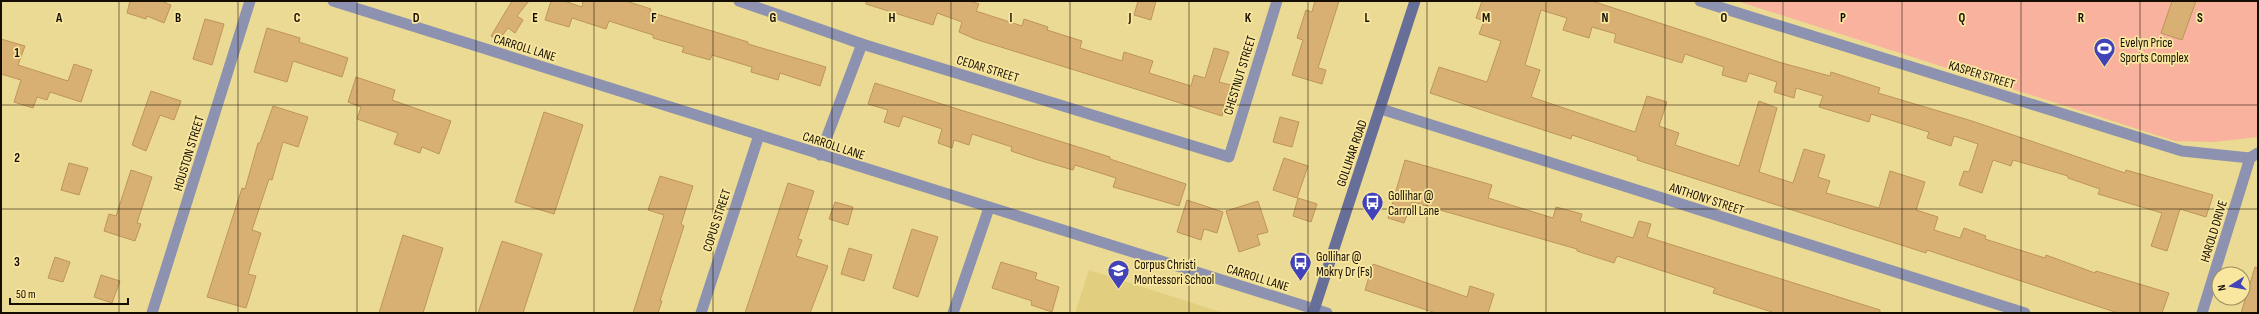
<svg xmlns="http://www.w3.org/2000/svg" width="2259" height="314" viewBox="0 0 2259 314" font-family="'Sofia Sans Condensed',sans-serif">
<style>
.built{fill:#e2ce7f}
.green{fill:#f9b29e}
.building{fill:#d9b073;stroke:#be9559}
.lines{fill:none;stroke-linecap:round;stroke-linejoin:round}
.minor{stroke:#8c92af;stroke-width:11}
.tertiary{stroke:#8c92af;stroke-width:11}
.secondary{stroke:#676e98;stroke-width:11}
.grid{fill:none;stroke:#150e00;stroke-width:1;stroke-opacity:0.55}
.labels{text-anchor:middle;stroke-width:3.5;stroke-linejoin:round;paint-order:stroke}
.poi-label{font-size:13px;fill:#150e00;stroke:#f9e7a0;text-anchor:start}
.street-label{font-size:13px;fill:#150e00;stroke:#f9e7a0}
.grid-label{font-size:13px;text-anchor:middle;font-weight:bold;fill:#150e00;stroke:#f9e7a0;stroke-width:3.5;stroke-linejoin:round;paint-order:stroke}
</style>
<rect width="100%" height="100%" fill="#ebda93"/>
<path class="built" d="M1089,270L1224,313H1075Z"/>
<path class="green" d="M1737,1H2258V137L2214,142L2175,141Z"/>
<g class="building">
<path d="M130,1H161L171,5L164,23L147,16L146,19L127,13Z"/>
<path d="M512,1H529L517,16L523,20L515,33L508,28L498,41L491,36Z"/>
<path d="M551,1H564L582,7L583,1H626L651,9L650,12L748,42V44L826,67L820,86L780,73L778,80L751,72L752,67L712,55L710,60L682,52L684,47L653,38V35L609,21L606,29L572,18L569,27L545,20Z"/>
<path d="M866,1H970L979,4L976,11L1022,26L1024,19L1048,27L1047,30L1082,41L1080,48L1122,61L1124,52L1153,61L1149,73L1191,86L1194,75L1205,78L1214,48L1229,52L1219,82L1231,85L1222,116L975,39L959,32L962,22L937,13L933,25L866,4Z"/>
<path d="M1138,1H1156L1151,20L1134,15Z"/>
<path d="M1315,1H1339L1318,68L1326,70L1322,84L1292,75L1303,40L1297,38L1306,10L1312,12Z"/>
<path d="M1482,1H1592L1782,63L1830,76L1831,72L1880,88L1878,93L1972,121L2125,173L2126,170L2213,195L2206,217L2180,209L2167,251L2151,246L2162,213L2098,194L2100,189L2068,178V176L2013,160L2011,166L1993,160L1982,193L1959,185L1964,171L1969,172L1978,144L1954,136L1951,146L1927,138L1929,132L1871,114L1869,122L1819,107L1823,96L1796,88L1794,98L1774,92L1777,82L1749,73L1746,82L1722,75L1724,67L1685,54L1682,63L1614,42L1616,34L1592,27L1589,38L1563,30L1567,18L1541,10L1525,65L1540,70L1531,97L1635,132L1647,96L1667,102L1659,126L1679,133L1675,145L1739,166L1759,101L1777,108L1759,172L1793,183L1804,149L1825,155L1818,177L1830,181L1826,193L1879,208L1890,171L1925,182L1916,210L1938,217L1934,230L1960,238L1964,228L1986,236L1985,239L2045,258L2046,255L2095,273L2096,271L2169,293L2162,313H2118L1927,250L1926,253L1637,160L1638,157L1572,135L1571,139L1430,93L1439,67L1487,82L1501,41L1479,34L1484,21L1476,18Z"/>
<path d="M2172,1H2196L2182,40L2161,33Z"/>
<path d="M205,19L224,24L212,65L193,59Z"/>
<path d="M267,28L300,38L299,42L348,58L342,77L293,61L287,82L254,72Z"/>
<path d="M1,39L25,46L18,65L68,81L74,64L92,70L81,102L50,92L47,100L37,97L33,108L14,102L21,80L1,74Z"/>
<path d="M356,77L395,90L392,100L451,121L439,154L422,147L420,153L394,144L398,133L357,119L361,107L348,102Z"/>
<path d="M875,83L1110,157V159L1186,184L1179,206L1113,187L1116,178L1075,165L1073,170L1038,160L1011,151L1012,147L972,134L969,145L954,140L952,148L938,143L942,129L903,116L899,127L884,122L888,110L868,104Z"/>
<path d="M151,91L181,101L174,120L160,115L146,151L132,145Z"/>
<path d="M273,106L308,117L298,147L283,142L272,180L269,179L252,230L261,233L248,274L256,276L246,308L207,297L242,188L245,189L258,143H260Z"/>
<path d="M544,112L583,125L554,214L515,202Z"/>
<path d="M1280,117L1299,122L1292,147L1273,142Z"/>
<path d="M1284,158L1308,166L1297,198L1273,190Z"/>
<path d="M1405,160L1492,185L1488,198L1553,218L1556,207L1582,214L1580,221L1633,238L1639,221L1651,224L1647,237L1880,310V313H1775L1713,293L1715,288L1617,256L1614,263L1577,251V249L1412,202L1404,223L1388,218Z"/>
<path d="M69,163L88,168L79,195L61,190Z"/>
<path d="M131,170L152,177L137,223L141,224L135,241L104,231L109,214L116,216Z"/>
<path d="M660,176L693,186L681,224L684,226L660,301H662L658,313H633L664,215L648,210Z"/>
<path d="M788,183L814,191L798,239L802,240L796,256L828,266L810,313H745Z"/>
<path d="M1298,198L1317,204L1311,222L1293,216Z"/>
<path d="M1187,200L1223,212L1217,233L1204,229L1201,240L1177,232Z"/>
<path d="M1258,201L1268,232L1257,235L1260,245L1239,252L1226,211Z"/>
<path d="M835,202L853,207L848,225L829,219Z"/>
<path d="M912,229L938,237L918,297L893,288Z"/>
<path d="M403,235L443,248L423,313H379Z"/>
<path d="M502,241L542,254L523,313H478Z"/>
<path d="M849,248L872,255L864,281L841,274Z"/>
<path d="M55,257L70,262L63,282L48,278Z"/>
<path d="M1001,262L1037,273L1035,279L1059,287L1052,312L1031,305L1032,301L992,288Z"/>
<path d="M1373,264L1467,297L1470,286L1494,294L1488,313H1436L1365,290Z"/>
<path d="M2255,267L2258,268V313H2241Z"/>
<path d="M101,275L120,281L112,303L94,297Z"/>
</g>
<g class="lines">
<g class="minor">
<path d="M739,1L862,44L1229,157L1277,1"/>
<path d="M1700,1L2182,151L2250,158L2258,153"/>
<path d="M1381,109L2025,313"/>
<path d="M820,155L862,44"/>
<path d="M152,313L250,1"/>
<path d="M701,313L759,135"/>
<path d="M953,313L989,208"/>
<path d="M2202,313L2250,158"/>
</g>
<path class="tertiary" d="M333,1L1327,313"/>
<path class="secondary" d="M1313,313L1415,1"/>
</g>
<path class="grid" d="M119,1V313M238,1V313M357,1V313M476,1V313M594,1V313M713,1V313M832,1V313M951,1V313M1070,1V313M1189,1V313M1308,1V313M1427,1V313M1546,1V313M1665,1V313M1783,1V313M1902,1V313M2021,1V313M2140,1V313M1,105H2258M1,209H2258"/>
<defs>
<symbol id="stadium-pin" viewBox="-11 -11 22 30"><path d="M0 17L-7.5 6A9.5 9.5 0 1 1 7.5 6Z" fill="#4243b8" stroke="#f9e7a0"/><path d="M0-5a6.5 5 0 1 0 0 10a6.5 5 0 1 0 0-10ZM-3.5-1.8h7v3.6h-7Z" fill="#fff"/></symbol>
<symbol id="bus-pin" viewBox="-11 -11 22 30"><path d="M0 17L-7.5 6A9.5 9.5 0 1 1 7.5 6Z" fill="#4243b8" stroke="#f9e7a0"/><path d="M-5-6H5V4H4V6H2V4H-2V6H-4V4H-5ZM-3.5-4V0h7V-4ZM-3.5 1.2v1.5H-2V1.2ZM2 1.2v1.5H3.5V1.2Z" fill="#fff"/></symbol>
<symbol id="school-pin" viewBox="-11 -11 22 30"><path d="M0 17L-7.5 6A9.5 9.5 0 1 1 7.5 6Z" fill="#4243b8" stroke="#f9e7a0"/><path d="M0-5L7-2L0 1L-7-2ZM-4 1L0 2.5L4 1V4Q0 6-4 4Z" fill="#fff"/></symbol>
</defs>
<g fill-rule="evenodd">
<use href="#stadium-pin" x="2092" y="36" width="25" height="34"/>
<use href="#bus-pin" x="1360" y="190" width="25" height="34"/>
<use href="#bus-pin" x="1288" y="250" width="25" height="34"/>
<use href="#school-pin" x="1106" y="258" width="25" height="34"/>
</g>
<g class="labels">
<g class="poi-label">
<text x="2120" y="47">Evelyn Price<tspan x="2120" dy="15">Sports Complex</tspan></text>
<text x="1388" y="200">Gollihar @<tspan x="1388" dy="15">Carroll Lane</tspan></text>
<text x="1316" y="261">Gollihar @<tspan x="1316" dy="15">Mokry Dr (Fs)</tspan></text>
<text x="1134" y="269">Corpus Christi<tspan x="1134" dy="15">Montessori School</tspan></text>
</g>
<g class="street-label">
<text transform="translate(525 47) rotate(17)" y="5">CARROLL LANE</text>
<text transform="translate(988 68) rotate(17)" y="5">CEDAR STREET</text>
<text transform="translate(1982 74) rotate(17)" y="5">KASPER STREET</text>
<text transform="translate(1239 75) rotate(-73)" y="5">CHESTNUT STREET</text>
<text transform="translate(834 145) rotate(18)" y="5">CARROLL LANE</text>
<text transform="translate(188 153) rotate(-73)" y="5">HOUSTON STREET</text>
<text transform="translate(1351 153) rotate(-71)" y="5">GOLLIHAR ROAD</text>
<text transform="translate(1707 198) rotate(18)" y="5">ANTHONY STREET</text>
<text transform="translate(716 220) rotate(-72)" y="5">COPUS STREET</text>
<text transform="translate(2213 231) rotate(-73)" y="5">HAROLD DRIVE</text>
<text transform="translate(1258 277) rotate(17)" y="5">CARROLL LANE</text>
</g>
</g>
<g class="grid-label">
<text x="59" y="22">A</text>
<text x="178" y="22">B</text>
<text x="297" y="22">C</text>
<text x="416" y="22">D</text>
<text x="535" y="22">E</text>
<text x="654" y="22">F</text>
<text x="773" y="22">G</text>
<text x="892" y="22">H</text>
<text x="1011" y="22">I</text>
<text x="1130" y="22">J</text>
<text x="1248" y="22">K</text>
<text x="1367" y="22">L</text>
<text x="1486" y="22">M</text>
<text x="1605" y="22">N</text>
<text x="1724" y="22">O</text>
<text x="1843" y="22">P</text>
<text x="1962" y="22">Q</text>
<text x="2081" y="22">R</text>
<text x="2200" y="22">S</text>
<text x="17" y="57">1</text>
<text x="17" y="162">2</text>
<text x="17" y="266">3</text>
</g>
<rect width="2259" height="314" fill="none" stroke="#150e00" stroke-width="4"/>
<g transform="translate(2231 286) rotate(259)"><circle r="19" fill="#f9e7a0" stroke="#9e9060"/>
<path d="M0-3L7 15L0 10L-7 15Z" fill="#4243b8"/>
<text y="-6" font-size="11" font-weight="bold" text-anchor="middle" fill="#150e00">N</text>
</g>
<path d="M10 298v6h118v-6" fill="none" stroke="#150e00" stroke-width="2"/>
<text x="16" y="298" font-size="12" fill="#150e00" stroke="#f9e7a0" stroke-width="3" paint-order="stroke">50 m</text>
</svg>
